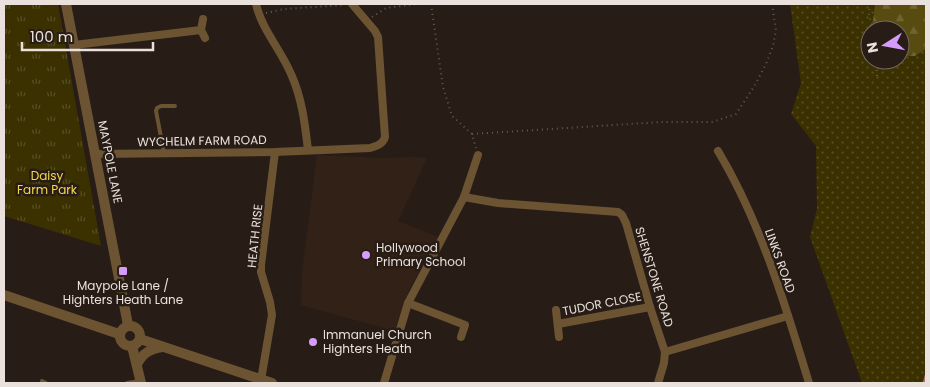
<svg xmlns="http://www.w3.org/2000/svg" width="930" height="387" viewBox="0 0 930 387" font-family="Poppins,sans-serif">
<style>
.built{fill:#322116}
.grass{fill:url(#grass-dots);fill-rule:evenodd}
.forest{fill:url(#forest-firs)}
.park{fill:url(#park-tufts)}
.lines{fill:none;stroke-linecap:round;stroke-linejoin:round}
.stream{stroke:#b16b75;stroke-width:2.5}
.path{stroke:#645a53;stroke-width:2;stroke-dasharray:1 4;stroke-linecap:butt}
.service{stroke:#6c5433;stroke-width:4}
.minor{stroke:#6c5433;stroke-width:8}
.tertiary{stroke:#6c5433;stroke-width:10}
.poi-dot{fill:#d59cfb;stroke:#281d16;stroke-width:2}
.labels{text-anchor:middle;stroke-width:5;stroke-linejoin:round;paint-order:stroke}
.street-label{font-size:12px;fill:#eae1dc;stroke:#281d16}
.park-label{font-size:12px;fill:#f7d749;stroke:#281d16}
.poi-label{font-size:12px;fill:#eae1dc;stroke:#281d16;text-anchor:start}
</style>
<defs>
<pattern id="grass-dots" width="8" height="8" patternUnits="userSpaceOnUse" patternTransform="scale(1.25)"><rect width="8" height="8" fill="#3b3000"/><path d="M2 2h.1M6 6h.1" fill="none" stroke="#584e25" stroke-width="1.8" stroke-linecap="round"/></pattern>
<pattern id="forest-firs" width="22" height="20" patternUnits="userSpaceOnUse" patternTransform="scale(1.25)"><rect width="22" height="20" fill="#584b10"/><path d="M5 1l3.5 6h-7zM16 11l3.5 6h-7z" fill="#706532"/></pattern>
<pattern id="park-tufts" width="24" height="20" patternUnits="userSpaceOnUse" patternTransform="scale(1.25)"><rect width="24" height="20" fill="#3b3000"/><path d="M3 7l-1-3M5 7V3M7 7l1-3M15 17l-1-3M17 17v-4M19 17l1-3" fill="none" stroke="#584e25"/></pattern>
</defs>
<rect width="100%" height="100%" fill="#281d16"/>
<path class="built" d="M317,155L383,158L414,157L427,158L398,221L438,237L409,290L395,331L301,305L302,273Z"/>
<path class="grass" d="M790,4H926V383H862L810,237L817,209L816,146L791,114L801,83ZM870,30H900V60H870Z"/>
<path class="forest" d="M875,4H926V49L915,56H900V30H876L873,21Z"/>
<path class="park" d="M4,4H58L101,246L4,216Z"/>
<g class="lines">
<path class="stream" d="M924,383L926,375"/>
<g class="path">
<path d="M431,4L443,87L452,116L472,134L476,148"/>
<path d="M870,4L869,15L873,30"/>
<path d="M266,13L284,9L345,5"/>
<path d="M372,17L386,8L418,4"/>
<path d="M876,60L877,76"/>
<path d="M472,134L662,122H712L736,114L755,85L766,64L773,46L776,30L772,4"/>
</g>
<g class="service">
<path d="M164,153L156,111L157,108L161,106H175"/>
<path d="M42,381L46,383"/>
<path d="M127,383L140,381"/>
</g>
<g class="minor">
<path d="M256,4C262,30 281,50 291,74C302,98 305,124 308,150"/>
<path d="M203,19L201,30L205,38"/>
<path d="M74,45L201,30"/>
<path d="M718,151C761,223 785,304 809,383"/>
<path d="M96,154L275,152L370,148C377,146 383,144 385,137L378,37L375,31L352,4"/>
<path d="M464,197L498,203L618,212L622,215L626,223L650,307L665,352L664,363L658,383"/>
<path d="M408,303L465,325L461,337"/>
<path d="M556,310L559,337"/>
<path d="M558,324L650,307"/>
<path d="M665,352L788,316"/>
<path d="M261,380L272,315L270,302L261,272V265L275,152"/>
<path d="M384,383L408,303L464,197L478,155"/>
</g>
<g class="tertiary">
<path d="M66,4L128,325"/>
<path d="M4,295L119,334"/>
<circle cx="130" cy="336" r="10"/>
<path d="M140,339L272,383"/>
<path d="M132,346L141,383"/>
<path d="M137,364C143,353 150,349 162,347"/>
</g>
</g>
<g class="poi-dot">
<circle cx="366" cy="255" r="5"/>
<rect x="118" y="266" width="10" height="10" rx="2.5"/>
<circle cx="313" cy="342" r="5"/>
</g>
<g class="labels">
<g class="street-label">
<text transform="translate(202 141) rotate(-1)" y="4">WYCHELM FARM ROAD</text>
<text transform="translate(110 162) rotate(79)" y="4">MAYPOLE LANE</text>
<text transform="translate(255 236) rotate(-84)" y="4">HEATH RISE</text>
<text transform="translate(780 261) rotate(70)" y="4">LINKS ROAD</text>
<text transform="translate(654 277) rotate(73)" y="4">SHENSTONE ROAD</text>
<text transform="translate(602 304) rotate(-11)" y="4">TUDOR CLOSE</text>
</g>
<g class="park-label">
<text x="47" y="180">Daisy<tspan x="47" dy="14">Farm Park</tspan></text>
</g>
<g class="poi-label">
<text x="376" y="252">Hollywood<tspan x="376" dy="14">Primary School</tspan></text>
<text x="123" y="290" text-anchor="middle">Maypole Lane /<tspan x="123" dy="14">Highters Heath Lane</tspan></text>
<text x="323" y="339">Immanuel Church<tspan x="323" dy="14">Highters Heath</tspan></text>
</g>
</g>
<rect width="930" height="387" fill="none" stroke="#eae1dc" stroke-width="10"/>
<g transform="translate(885 45) rotate(259)"><circle r="24" fill="#281d16" stroke="#766b65"/>
<path d="M0-4L9 19L0 12L-9 19Z" fill="#d59cfb"/>
<text y="-8" font-size="14" font-weight="bold" text-anchor="middle" fill="#eae1dc">N</text>
</g>
<path d="M22 42v8h131v-8" fill="none" stroke="#eae1dc" stroke-width="2.5"/>
<text x="30" y="42" font-size="15" fill="#eae1dc" stroke="#281d16" stroke-width="4" paint-order="stroke">100 m</text>
</svg>
